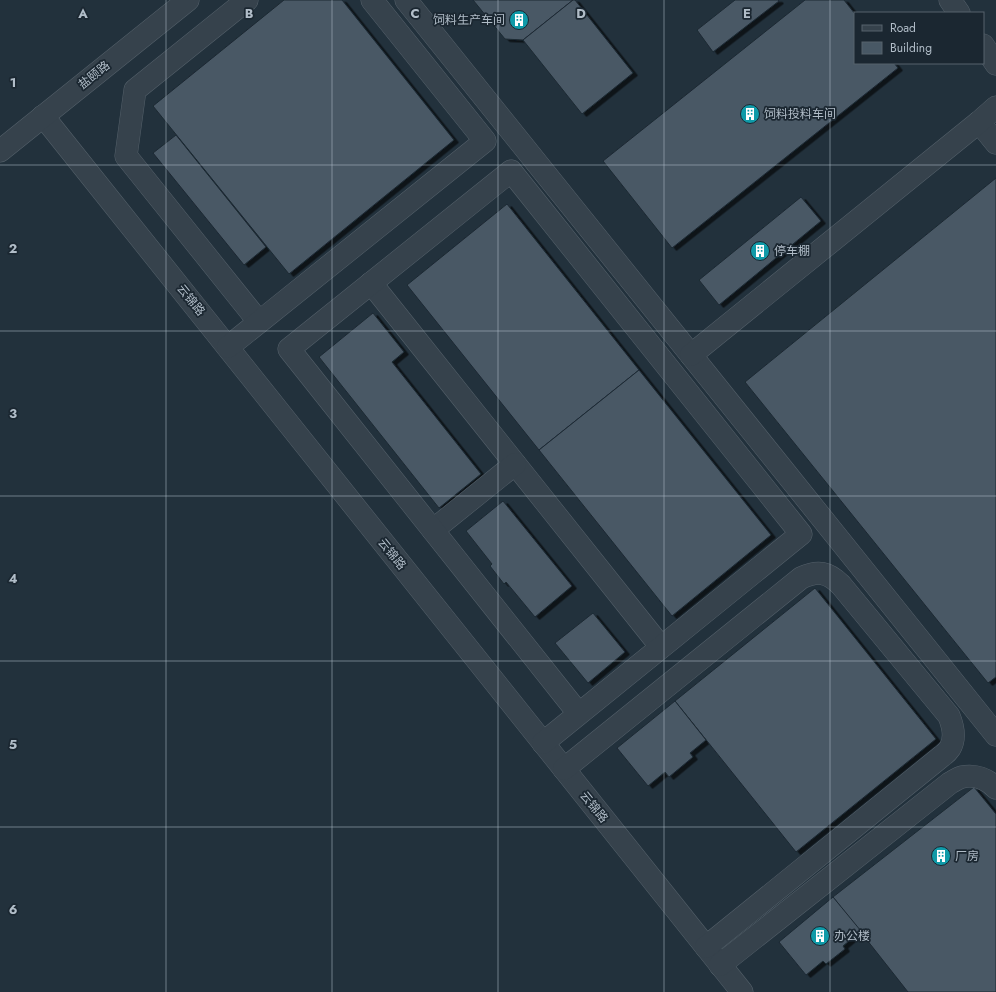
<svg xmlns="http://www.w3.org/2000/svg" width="996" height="992" viewBox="0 0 996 992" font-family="Jost,'Noto Sans SC',sans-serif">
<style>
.building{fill:#485865;stroke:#1d2933;filter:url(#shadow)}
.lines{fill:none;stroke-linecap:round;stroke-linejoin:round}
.minor-casing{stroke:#54606a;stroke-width:23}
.minor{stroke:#36424c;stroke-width:22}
.grid{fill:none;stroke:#b1bdc8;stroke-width:1;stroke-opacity:0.55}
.labels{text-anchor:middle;stroke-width:3.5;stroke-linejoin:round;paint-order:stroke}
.poi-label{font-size:12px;fill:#b1bdc8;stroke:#1b2731;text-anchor:start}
.street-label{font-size:12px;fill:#b1bdc8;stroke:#1b2731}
.grid-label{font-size:13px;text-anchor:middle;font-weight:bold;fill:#b1bdc8;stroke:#1b2731;stroke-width:3.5;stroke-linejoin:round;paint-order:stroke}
</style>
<defs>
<filter id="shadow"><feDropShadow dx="4.5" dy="2.5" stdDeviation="0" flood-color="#0009"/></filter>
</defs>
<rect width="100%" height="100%" fill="#22313c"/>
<g class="building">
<path d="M284,0H342L454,140L289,274L153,106Z"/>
<path d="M473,0H573L523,40L505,39Z"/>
<path d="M573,0H575L633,73L582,114L523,40Z"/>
<path d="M735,0H778L779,1L713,52L697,30Z"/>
<path d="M805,0H844L855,14V63H894L898,68L672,248L603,161Z"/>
<path d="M176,135L266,247L244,265L153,153Z"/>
<path d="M996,178V677L988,683L745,382Z"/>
<path d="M801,197L821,221L719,305L699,280Z"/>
<path d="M507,204L639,370L539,450L407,285Z"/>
<path d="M373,313L404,352L392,362L481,474L439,508L319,357Z"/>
<path d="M639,370L771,535L672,616L539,450Z"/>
<path d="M503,501L572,586L535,617L506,582L504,584L490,566L492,564L466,531Z"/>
<path d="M815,588L936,739L796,852L675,701Z"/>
<path d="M593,613L625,652L588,683L555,643Z"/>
<path d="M675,701L706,740L690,753L693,757L669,777L665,772L648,786L617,748Z"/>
<path d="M974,787L996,814V992H908L833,897Z"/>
<path d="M833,897L861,931L843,946L845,949L826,964L823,961L806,975L779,942Z"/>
</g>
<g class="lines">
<defs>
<g id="minor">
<path d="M247,0L135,90L126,156L259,322"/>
<path d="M406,0L996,735"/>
<path d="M950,0L959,13"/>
<path d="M983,45L996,64"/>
<path d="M43,116L742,992"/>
<path d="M979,122L996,143"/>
<path d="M0,151L188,0"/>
<path d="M371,283L661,647"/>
<path d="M228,347L485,141L372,0"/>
<path d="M691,355L979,122L996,107"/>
<path d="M433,530L515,464"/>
<path d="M543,743L801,534L511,171L289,349L579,714"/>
<path d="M564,769L801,578C818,570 828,572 841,585L949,716C953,726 956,738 950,748C948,751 945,754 942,756L706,947"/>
<path d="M720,965L950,783C954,781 958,778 962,777C975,774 987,779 996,788"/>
</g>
</defs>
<use href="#minor" class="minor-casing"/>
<use href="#minor" class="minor"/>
</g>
<path class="grid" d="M166,0V992M332,0V992M498,0V992M664,0V992M830,0V992M0,165H996M0,331H996M0,496H996M0,661H996M0,827H996"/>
<defs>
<symbol id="building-disc" viewBox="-11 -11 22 22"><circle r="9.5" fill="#0f9aa8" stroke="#1b2731"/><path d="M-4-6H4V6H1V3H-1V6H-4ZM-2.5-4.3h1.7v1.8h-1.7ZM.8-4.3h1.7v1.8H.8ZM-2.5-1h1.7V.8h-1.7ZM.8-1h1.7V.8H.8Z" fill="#fff"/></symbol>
</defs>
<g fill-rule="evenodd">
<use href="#building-disc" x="508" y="9" width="22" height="22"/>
<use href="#building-disc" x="739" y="103" width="22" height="22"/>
<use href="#building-disc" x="749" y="240" width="22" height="22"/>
<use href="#building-disc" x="930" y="845" width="22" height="22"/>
<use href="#building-disc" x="809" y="925" width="22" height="22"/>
</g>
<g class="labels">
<g class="poi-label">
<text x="505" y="24" text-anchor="end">饲料生产车间</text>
<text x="764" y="118">饲料投料车间</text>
<text x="774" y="255">停车棚</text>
<text x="955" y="860">厂房</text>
<text x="834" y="940">办公楼</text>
</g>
<g class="street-label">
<text transform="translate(94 75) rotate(-39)" y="4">盐颐路</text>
<text transform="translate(191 300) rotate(51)" y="4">云锦路</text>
<text transform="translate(392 554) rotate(51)" y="4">云锦路</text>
<text transform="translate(594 807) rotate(51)" y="4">云锦路</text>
</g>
</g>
<g class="grid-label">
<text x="83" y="18">A</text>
<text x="249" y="18">B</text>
<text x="415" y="18">C</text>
<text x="581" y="18">D</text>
<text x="747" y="18">E</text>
<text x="13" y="87">1</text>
<text x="13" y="253">2</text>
<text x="13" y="418">3</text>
<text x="13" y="583">4</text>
<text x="13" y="749">5</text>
<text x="13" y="914">6</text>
</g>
<rect x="854" y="12" width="130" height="52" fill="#1b2731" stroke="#57636d"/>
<rect x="862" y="25" width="20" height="6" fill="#36424c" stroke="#57636d"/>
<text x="890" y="32" font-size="12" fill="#b1bdc8">Road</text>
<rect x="862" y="42" width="20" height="12" fill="#485865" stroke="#57636d"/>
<text x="890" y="52" font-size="12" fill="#b1bdc8">Building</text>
</svg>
